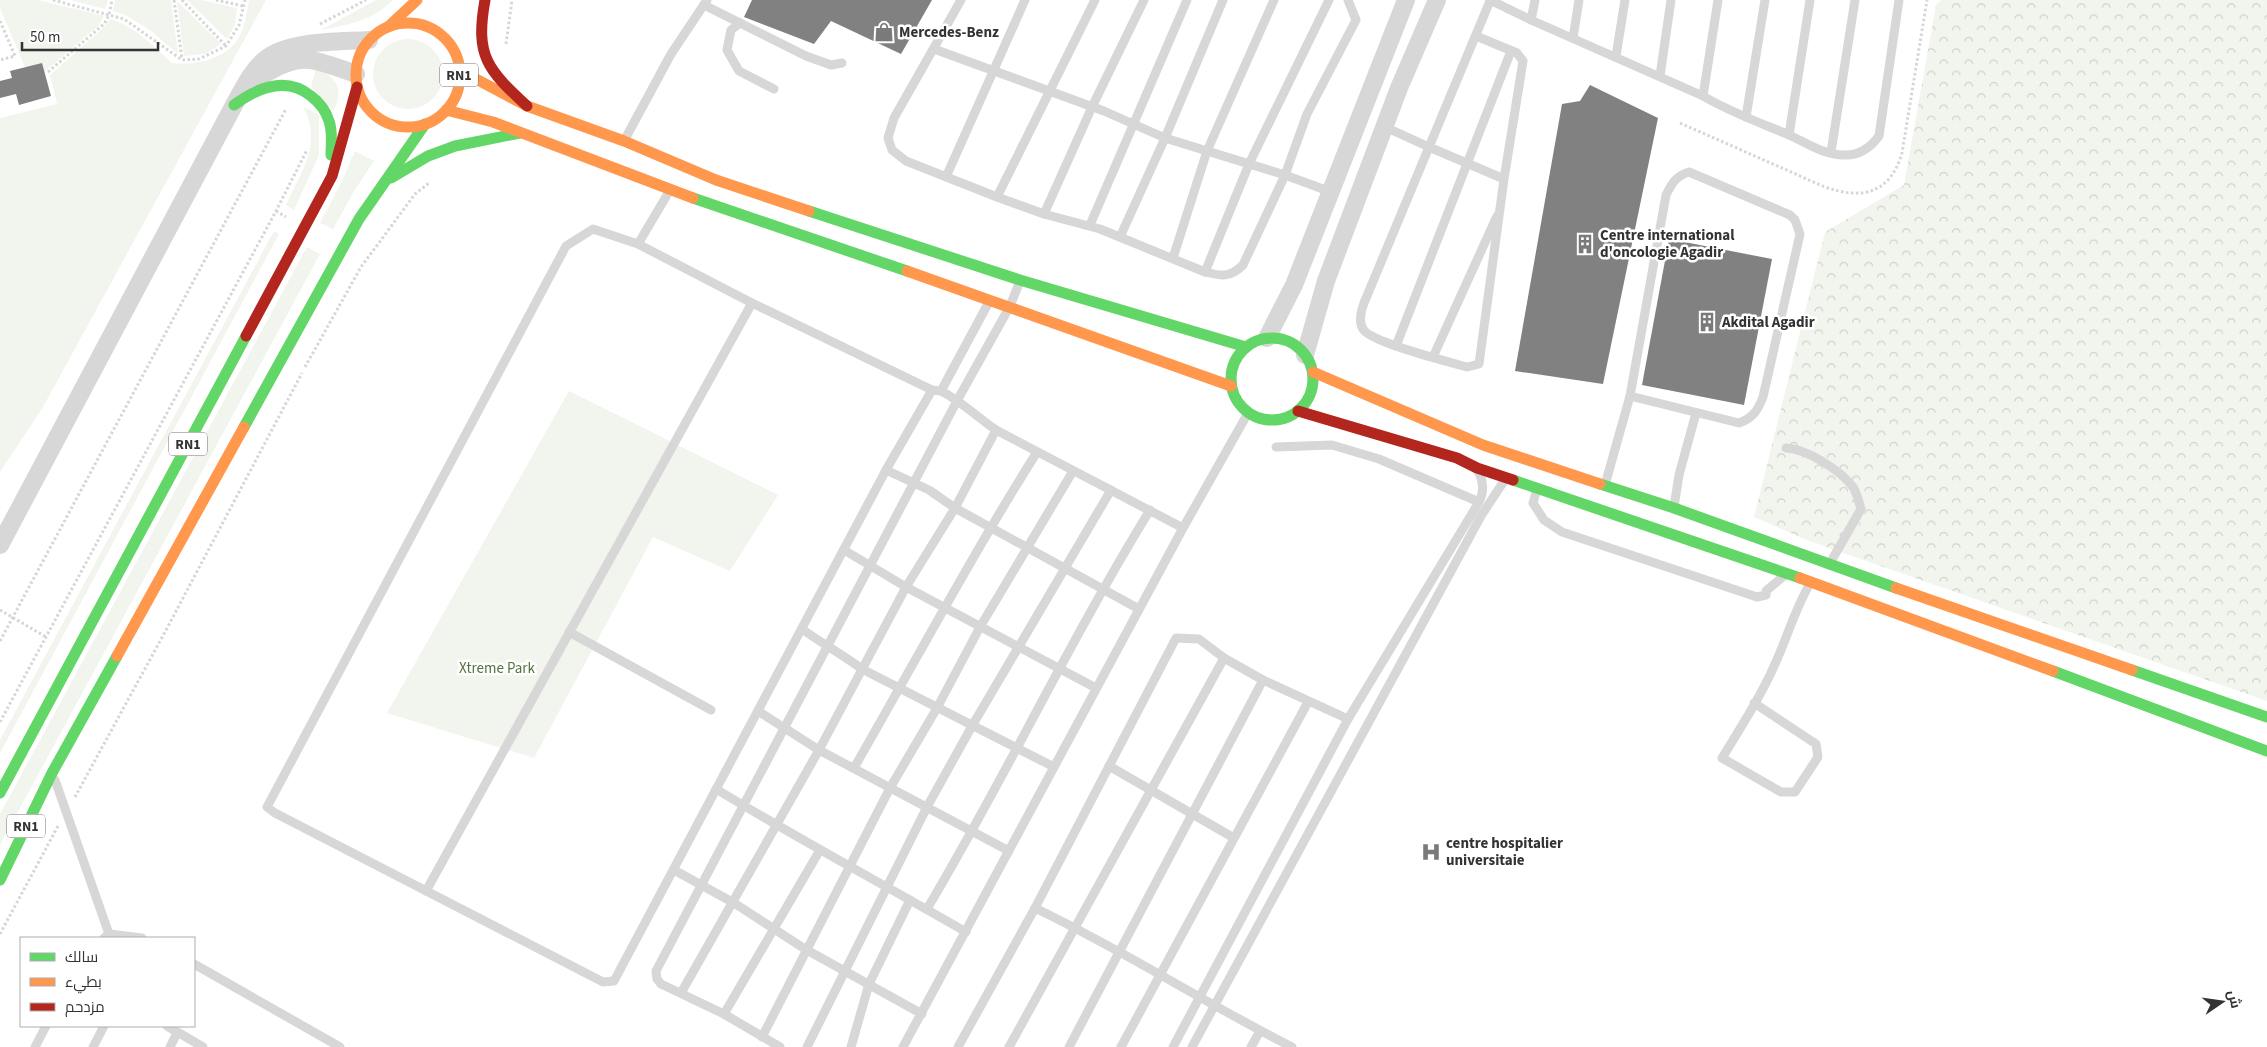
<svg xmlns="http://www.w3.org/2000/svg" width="2267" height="1047" viewBox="0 0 2267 1047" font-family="'Source Sans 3',Cairo,sans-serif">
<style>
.green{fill:#f1f5ed}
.forest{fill:url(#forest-crowns)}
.building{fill:#818181}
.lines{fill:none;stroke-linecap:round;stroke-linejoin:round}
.path{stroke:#d6d6d6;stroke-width:3;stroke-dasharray:2.5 2.5;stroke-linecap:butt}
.lane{stroke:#d7d7d7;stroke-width:9}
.street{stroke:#d7d7d7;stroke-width:18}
.fast{stroke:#63d668;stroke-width:11}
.slow{stroke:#ff974d;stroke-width:11}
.jam{stroke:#b3261e;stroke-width:11}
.labels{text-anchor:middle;stroke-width:5;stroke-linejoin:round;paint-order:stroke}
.shield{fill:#fff;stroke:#707070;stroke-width:1}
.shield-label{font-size:14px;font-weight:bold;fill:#333}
.poi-label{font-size:15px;font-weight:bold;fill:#333;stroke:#fff;text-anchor:start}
.park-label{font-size:15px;fill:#56703f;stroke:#fff}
</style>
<defs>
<pattern id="forest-crowns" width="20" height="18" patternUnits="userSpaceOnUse" patternTransform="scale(1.25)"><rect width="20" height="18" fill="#f1f5ed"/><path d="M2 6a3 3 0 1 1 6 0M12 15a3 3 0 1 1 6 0" fill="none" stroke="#cfd2cc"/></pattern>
</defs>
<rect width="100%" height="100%" fill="#fff"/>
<g class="green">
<path d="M0,0H38L104,16L99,25L44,72L25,67L0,8Z"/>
<path d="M70,0H108L105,9Z"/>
<path d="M115,0H171L178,54L150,30L127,16L113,11Z"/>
<path d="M187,0H201L237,8L235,25L227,39Z"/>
<path d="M249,0H266L43,407L0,472V118L57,104L50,75L103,28L110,19C135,26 153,46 172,63C197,66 232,58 242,31C246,21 247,10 249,0Z"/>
<path d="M376,0H393C374,20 348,25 321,30Z"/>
<path d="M177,1L221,44L205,54L184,56Z"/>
<circle cx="408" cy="74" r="35"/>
<path d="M316,69C337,76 345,92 333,111L311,86Z"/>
<path d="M303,106L319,115V155L294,210L286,205C302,170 323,144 303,106Z"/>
<path d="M355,151L374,161L354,191L333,229L320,223L341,183Z"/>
<path d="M274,231L279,234L0,753V740Z"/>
<path d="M307,247L320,254L0,845V814Z"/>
<path d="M569,391L778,495L730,571L653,537L534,758L387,713Z"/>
</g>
<path class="forest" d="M1941,0H2267V701L1809,541L1754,517L1825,232L1904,185L1936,5Z"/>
<g class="building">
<path d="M752,0H932L901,54L831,21L814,44L744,17Z"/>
<path d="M42,63L51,96L19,105L16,94L0,98V81L12,78L10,71Z"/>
<path d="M1590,85L1658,118L1603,384L1515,371L1562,104L1580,101Z"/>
<path d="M1669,239L1772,259L1744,405L1642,385Z"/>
</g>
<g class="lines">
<g class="path">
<path d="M53,0L124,19L182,60L199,59L226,46L239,25L245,0"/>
<path d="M174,0L182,59"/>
<path d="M182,0L226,46"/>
<path d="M216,0L243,6"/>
<path d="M0,21L15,56L0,60"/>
<path d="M320,24L366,0"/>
<path d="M506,44L512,0"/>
<path d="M48,72L104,24L109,15L112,0"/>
<path d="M1680,123L1825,187C1862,200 1890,194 1902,153L1927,0"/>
<path d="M276,211L286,217"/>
<path d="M305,367L361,267L415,194L429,183"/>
<path d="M0,610L46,637"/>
<path d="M0,641L286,109"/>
<path d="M0,722L276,211L307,150"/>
<path d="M75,797L165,632L302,373"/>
<path d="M0,934L58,826"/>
</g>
<g class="lane">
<path d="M961,0L894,118L888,138L892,150L906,161L997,197L1044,214L1100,229L1205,272C1221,276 1230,278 1243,265L1285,175L1307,114L1356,20L1348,0"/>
<path d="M1490,0L1531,20L1703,96C1730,112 1758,122 1787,134C1805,142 1823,155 1844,155C1859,156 1870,148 1879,136L1899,0"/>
<path d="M704,5L806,56L831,65L842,63"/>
<path d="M1531,20L1535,0"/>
<path d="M740,23L731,30L727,50L739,71L774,89"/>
<path d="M1476,36L1517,53L1523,61L1504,179L1479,364L1467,367C1449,362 1370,342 1363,329C1358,321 1361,311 1364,303L1429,147L1504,179"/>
<path d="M1573,38L1579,0"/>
<path d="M934,49L1104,111L1165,138L1285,175L1331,192"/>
<path d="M1616,56L1625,0"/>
<path d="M1660,76L1671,0"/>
<path d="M1703,96L1718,0"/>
<path d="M1746,117L1765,0"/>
<path d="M1385,127L1429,147L1490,1"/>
<path d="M1789,135L1810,0"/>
<path d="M624,141L671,54L707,0"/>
<path d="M1831,152L1855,0"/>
<path d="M1689,172L1790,215L1795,220L1800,234L1763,397C1758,410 1753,418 1739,423L1630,396L1666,195C1672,183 1676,176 1689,172Z"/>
<path d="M946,177L1025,0"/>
<path d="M670,190L638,244L752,303L932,390L941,391L990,300"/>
<path d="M997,197L1095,0"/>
<path d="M1044,214L1092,107L1144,0"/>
<path d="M1090,225L1187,0"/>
<path d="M1120,237L1165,138L1223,0"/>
<path d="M638,244L593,229L566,246L267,807L275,813L603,982L614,981L886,470L932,390"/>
<path d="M1173,258L1207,151L1274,0"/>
<path d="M1205,272L1249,164L1329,0"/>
<path d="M1396,346L1511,51"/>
<path d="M1433,357L1497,216"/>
<path d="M941,391C961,401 977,417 996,430L1183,528"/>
<path d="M1276,447L1332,445L1379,459L1479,502"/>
<path d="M1786,448C1807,449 1840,470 1853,487C1857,493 1859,503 1861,509L1829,565"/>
<path d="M886,470L929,490L955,508L1139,609"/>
<path d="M1605,485L1630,396"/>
<path d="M1537,489L1533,503L1544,520L1562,532L1757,597L1766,595V591L1785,575"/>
<path d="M1674,507L1679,475L1696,413"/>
<path d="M844,550L906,587L1096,688"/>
<path d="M802,629C821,643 842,654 862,669L1054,767"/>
<path d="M569,632L711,710"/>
<path d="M1754,703L1816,744L1818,757L1795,792H1781L1722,758C1741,727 1761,696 1775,664C1788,636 1795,608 1811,582"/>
<path d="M758,711L819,750L1009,851"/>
<path d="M1109,766L1234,838"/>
<path d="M854,768C915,662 972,555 1037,452"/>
<path d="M55,780L109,934"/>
<path d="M716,789C798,839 883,884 966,932"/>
<path d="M674,870L734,903L805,949L922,1014"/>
<path d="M426,891L752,303"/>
<path d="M1035,908C1123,950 1205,1003 1292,1047"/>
<path d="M927,909C1005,778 1070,640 1150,510"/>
<path d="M104,938L109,934L142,938"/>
<path d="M194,964L340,1047"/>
<path d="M681,993L819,750L906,587L955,508L996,430"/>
<path d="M724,1014L820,850"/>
<path d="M167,1026L203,1047"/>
<path d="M762,1037L890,788L937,708L980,627L1073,471"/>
<path d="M35,1047L46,1026"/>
<path d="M93,1047L104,1026"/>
<path d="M170,1047L177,1033"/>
<path d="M780,1047L724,1014L661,984L657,979L656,971L958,399L1010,306L1020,281"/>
<path d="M807,1047L927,807L972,726L1111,490"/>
<path d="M851,1047L869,984L910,900"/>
<path d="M903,1047L1183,528L1248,413"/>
<path d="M958,1047L1035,908L1176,638L1199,639L1224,658L1263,680L1348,719"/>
<path d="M1009,1047L1224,658"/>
<path d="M1069,1047L1263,680"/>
<path d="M1121,1047L1308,702"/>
<path d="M1173,1047L1348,719L1479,502C1484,492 1484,483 1479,473"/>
<path d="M1192,1047L1481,516L1506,478"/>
<path d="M1251,1047L1260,1031"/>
</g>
<g class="street">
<path d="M253,81C300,52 305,56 356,74"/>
<path d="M1267,338L1294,285L1406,0"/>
<path d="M1305,355L1326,281L1399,88L1437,0"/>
<path d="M0,545L234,105C243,89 252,69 267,58C291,40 340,42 369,40"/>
</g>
<g class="fast">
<path d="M234,105C257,88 286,76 311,96C319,102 326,111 329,121C333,132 331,144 331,155"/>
<path d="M391,178L428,156L455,146L520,133"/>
<path d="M693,198L907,271"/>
<path d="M809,211L1020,280L1246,347"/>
<circle cx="1272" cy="379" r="41"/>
<path d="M244,427L359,219L425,124"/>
<path d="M1513,480L1800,578"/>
<path d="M1600,484L1674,508L1896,588"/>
<path d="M2132,670L2267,717"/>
<path d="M2053,671L2267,751"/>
<path d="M0,793L246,336"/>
<path d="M0,880L52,773L117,656"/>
</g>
<g class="slow">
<circle cx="408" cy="75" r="52"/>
<path d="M388,27L417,0"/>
<path d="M459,70L527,106L624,141L716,180L809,211"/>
<path d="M446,110L493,122L693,198"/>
<path d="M907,271L1231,386"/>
<path d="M1313,372L1483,445L1600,484"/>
<path d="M1800,578L2053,671"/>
<path d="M1896,588L2132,670"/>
<path d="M117,656L244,427"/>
</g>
<g class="jam">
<path d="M485,0C475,56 487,69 527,106"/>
<path d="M246,336L332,176L357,87"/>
<path d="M1298,411L1457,458L1477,468L1513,480"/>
</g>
</g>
<defs>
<symbol id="shop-bare" viewBox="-9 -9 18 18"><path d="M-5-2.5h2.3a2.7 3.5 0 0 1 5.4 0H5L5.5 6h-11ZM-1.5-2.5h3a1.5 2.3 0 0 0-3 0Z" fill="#7a7a7a" stroke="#fff" stroke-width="2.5" paint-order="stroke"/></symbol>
<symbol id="building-bare" viewBox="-9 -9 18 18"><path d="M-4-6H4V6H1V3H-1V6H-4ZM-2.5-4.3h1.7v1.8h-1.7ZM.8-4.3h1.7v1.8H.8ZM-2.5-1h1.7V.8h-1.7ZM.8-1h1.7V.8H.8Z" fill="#7a7a7a" stroke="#fff" stroke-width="2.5" paint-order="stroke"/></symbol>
<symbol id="hospital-bare" viewBox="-9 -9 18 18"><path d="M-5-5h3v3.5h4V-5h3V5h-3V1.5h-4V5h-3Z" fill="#7a7a7a" stroke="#fff" stroke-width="2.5" paint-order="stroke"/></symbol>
</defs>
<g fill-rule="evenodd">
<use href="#shop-bare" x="870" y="18" width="28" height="28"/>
<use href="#building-bare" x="1571" y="230" width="28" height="28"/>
<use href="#building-bare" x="1693" y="308" width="28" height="28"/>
<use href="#hospital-bare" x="1417" y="838" width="28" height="28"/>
</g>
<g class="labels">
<g class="shield">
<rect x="440" y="63.5" width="38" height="23" rx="4"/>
<rect x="169" y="432.5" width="38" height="23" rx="4"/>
<rect x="7" y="814.5" width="38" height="23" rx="4"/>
</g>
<g class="shield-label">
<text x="459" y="80">RN1</text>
<text x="188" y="449">RN1</text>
<text x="26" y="831">RN1</text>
</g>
<g class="poi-label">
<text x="899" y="37">Mercedes-Benz</text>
<text x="1600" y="240">Centre international<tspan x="1600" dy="17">d'oncologie Agadir</tspan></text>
<text x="1722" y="327">Akdital Agadir</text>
<text x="1446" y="848">centre hospitalier<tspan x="1446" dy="17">universitaie</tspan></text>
</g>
<g class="park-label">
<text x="497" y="673">Xtreme Park</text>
</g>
</g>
<rect x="20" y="937" width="175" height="90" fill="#ffffff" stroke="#adadad"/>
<rect x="30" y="953" width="25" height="8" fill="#63d668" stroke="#adadad"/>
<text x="65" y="962" font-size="15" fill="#333333">سالك</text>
<rect x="30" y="978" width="25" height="8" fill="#ff974d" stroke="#adadad"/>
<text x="65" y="987" font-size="15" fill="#333333">بطيء</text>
<rect x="30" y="1003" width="25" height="8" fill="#b3261e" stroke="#adadad"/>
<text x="65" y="1012" font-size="15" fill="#333333">مزدحم</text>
<g transform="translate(2222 1002) rotate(77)" stroke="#ffffff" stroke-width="4" paint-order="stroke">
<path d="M0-4L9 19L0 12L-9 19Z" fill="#333333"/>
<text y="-8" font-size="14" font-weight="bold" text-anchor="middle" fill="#333333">ش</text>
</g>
<path d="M22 42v8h136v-8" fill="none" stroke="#333333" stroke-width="2.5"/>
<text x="30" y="42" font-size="15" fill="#333333" stroke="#ffffff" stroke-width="4" paint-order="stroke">50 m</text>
</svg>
